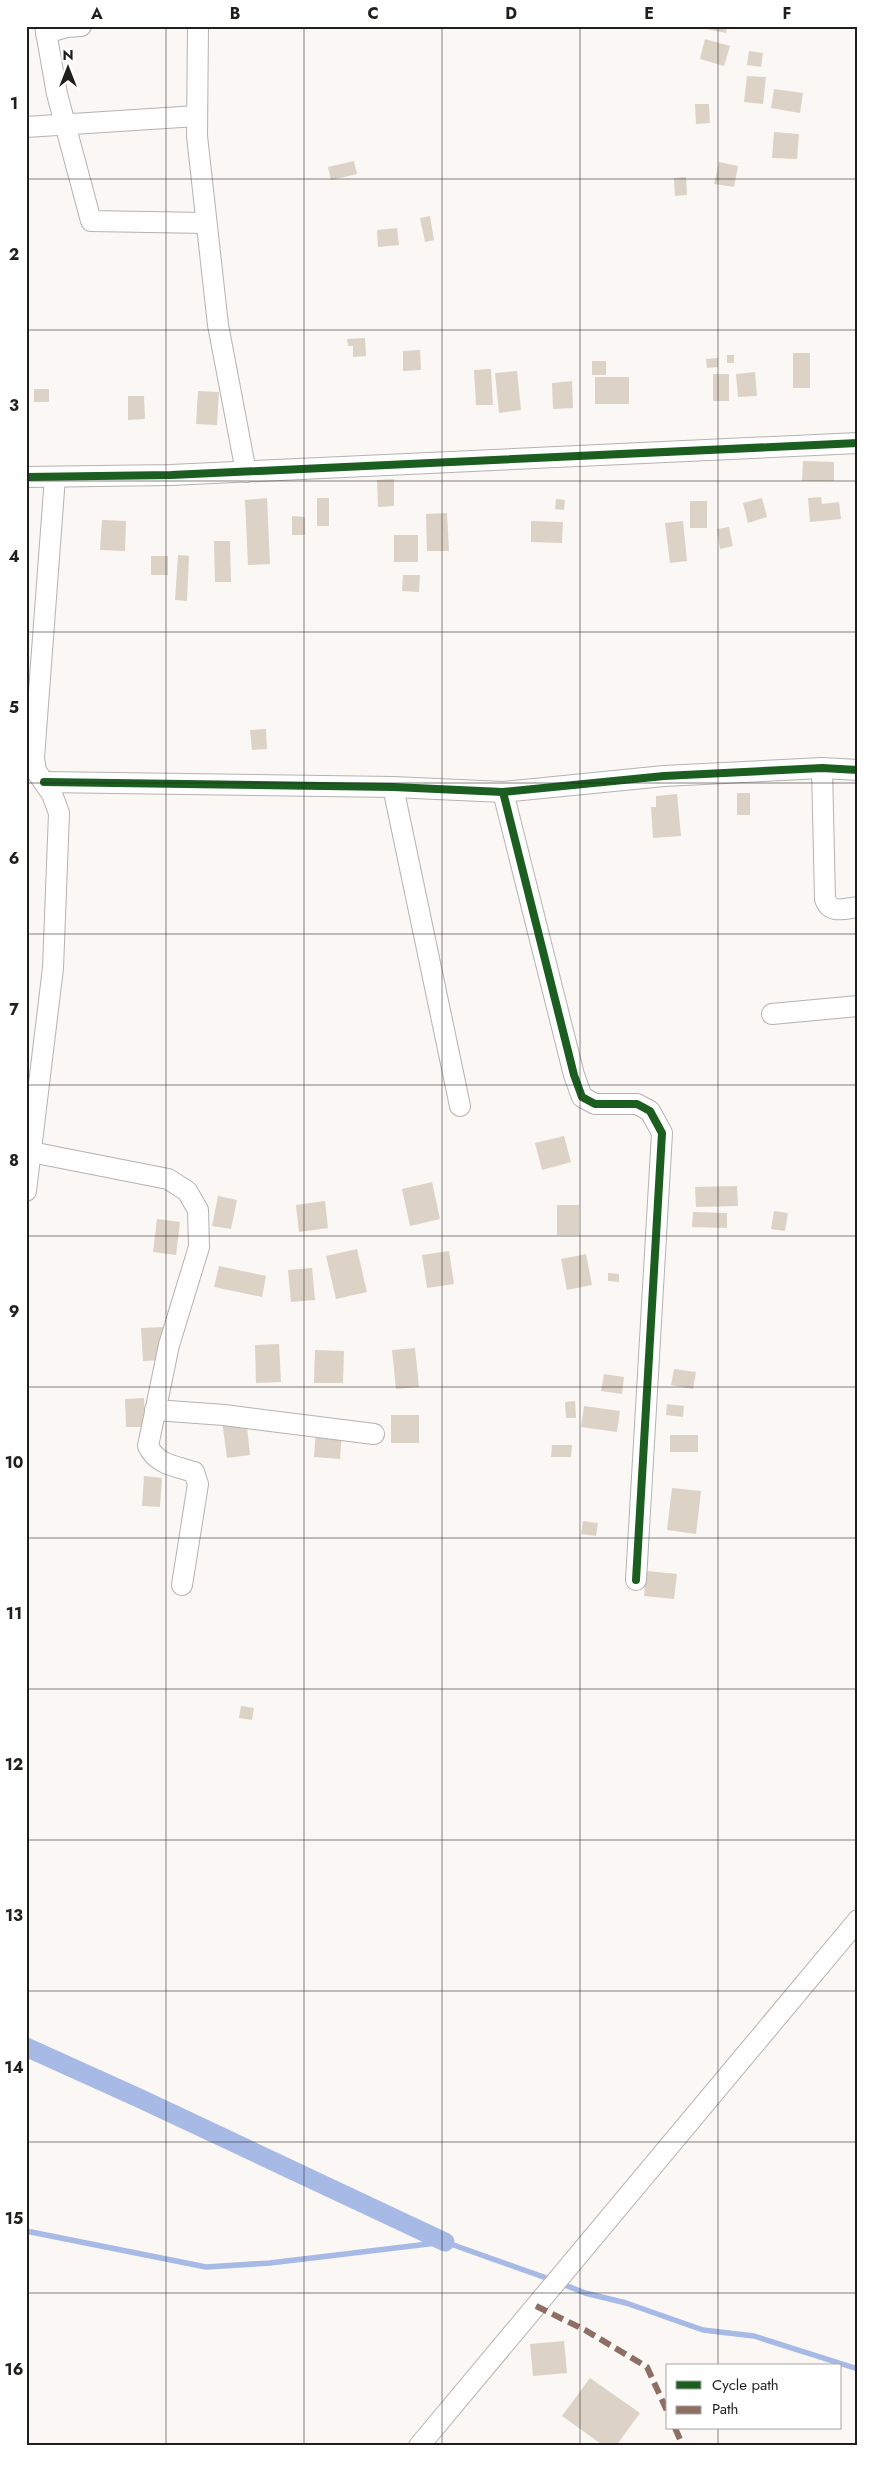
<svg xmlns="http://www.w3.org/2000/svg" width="884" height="2472" viewBox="0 0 884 2472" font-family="Jost,sans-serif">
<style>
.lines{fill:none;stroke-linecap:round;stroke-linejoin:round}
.stream{stroke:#a7b9e5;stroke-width:5.5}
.canal{stroke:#a7b9e5;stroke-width:19}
.building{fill:#ddd2c6}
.minor-casing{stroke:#b5b3b1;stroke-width:22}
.minor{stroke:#fefefe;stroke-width:20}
.quiet{stroke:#8d6e63;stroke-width:6;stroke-dasharray:12 6;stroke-linecap:butt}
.cycleway-casing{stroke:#fff;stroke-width:11}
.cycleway{stroke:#1b5e20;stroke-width:8}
.grid{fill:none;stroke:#201f1d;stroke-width:1;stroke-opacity:0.55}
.neatline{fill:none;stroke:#201f1d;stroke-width:2}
.grid-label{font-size:16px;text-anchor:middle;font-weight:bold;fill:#201f1d}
</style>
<rect width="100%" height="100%" fill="#faf7f5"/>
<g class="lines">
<g class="stream">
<path d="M26,2231L206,2267L270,2263L445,2242L552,2280"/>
<path d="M560,2283L585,2293L626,2303L703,2330L754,2336L858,2369"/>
</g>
<path class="canal" d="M26,2047L141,2099L445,2242"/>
</g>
<g class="building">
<path d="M706,26H727L726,33L706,29Z"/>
<path d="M705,39L730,46L724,66L700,59Z"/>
<path d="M749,51L763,53L761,67L747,65Z"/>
<path d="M747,76L766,77L763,104L744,102Z"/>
<path d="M774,89L803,93L800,113L771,108Z"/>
<path d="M695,104H709L710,123L696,124Z"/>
<path d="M774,132L799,134L797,159L772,158Z"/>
<path d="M354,161L357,174L331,180L328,167Z"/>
<path d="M719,162L738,166L734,187L714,184Z"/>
<path d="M686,177L687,195L675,196L674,178Z"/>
<path d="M430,216L434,240L425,242L420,218Z"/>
<path d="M397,228L399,245L378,247L377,230Z"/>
<path d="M365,338L366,356L353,357V346H348L347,339Z"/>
<path d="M420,350L421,370L403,371V351Z"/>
<rect x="793" y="353" width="17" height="35"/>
<rect x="727" y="355" width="7" height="8"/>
<path d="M718,358V367L707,368L706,359Z"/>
<rect x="592" y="361" width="14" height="14"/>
<path d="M491,369L493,405H476L474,370Z"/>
<path d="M517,371L521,410L499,413L495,373Z"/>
<path d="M755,372L757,396L738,397L736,374Z"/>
<rect x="713" y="374" width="16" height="27"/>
<rect x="595" y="377" width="34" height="27"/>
<path d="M572,381L573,408L553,409L552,383Z"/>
<rect x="34" y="389" width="15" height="13"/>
<path d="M198,391L219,392L217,425L196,424Z"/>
<path d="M128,396H144L145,419L128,420Z"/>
<path d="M803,461L834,462V481H802Z"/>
<path d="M394,479V506L378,507L377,480Z"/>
<path d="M821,497L822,504L839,502L841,519L810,522L808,498Z"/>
<path d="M267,498L270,564L248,565L245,500Z"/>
<rect x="317" y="498" width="12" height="28"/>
<path d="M762,498L767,517L748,523L743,503Z"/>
<path d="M556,499L565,500L564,510L555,509Z"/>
<rect x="690" y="501" width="17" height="27"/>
<path d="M447,513L449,551H427L426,514Z"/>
<path d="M292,516L305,517V535H292Z"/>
<path d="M102,520L126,521L125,551L100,550Z"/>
<path d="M531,521L563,522L562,543L531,542Z"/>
<path d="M683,521L687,561L670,563L665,523Z"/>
<path d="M729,527L733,546L720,549L717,529Z"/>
<rect x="394" y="535" width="24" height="27"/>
<path d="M214,541H230L231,582H215Z"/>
<path d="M855,543H858V559H856Z"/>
<path d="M178,555L189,556L187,601L175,600Z"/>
<rect x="151" y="556" width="17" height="19"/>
<path d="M403,575H420L419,592L402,591Z"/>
<path d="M266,729L267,749L252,750L250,730Z"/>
<rect x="737" y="793" width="13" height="22"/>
<path d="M677,794L681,836L653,838L651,807H656V796Z"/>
<path d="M564,1136L571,1162L542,1170L535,1143Z"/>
<path d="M432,1182L440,1219L410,1226L402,1189Z"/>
<path d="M737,1186L738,1206L696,1207L695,1187Z"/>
<path d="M218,1196L237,1200L231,1229L212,1226Z"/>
<path d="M325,1201L328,1228L299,1232L296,1205Z"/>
<rect x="557" y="1205" width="22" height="30"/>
<path d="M774,1211L788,1213L785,1231L771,1229Z"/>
<path d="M693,1212L727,1213V1228L692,1227Z"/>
<path d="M157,1219L180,1222L176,1255L153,1252Z"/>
<path d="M357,1249L367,1292L336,1299L326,1256Z"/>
<path d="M449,1251L454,1284L427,1288L422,1255Z"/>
<path d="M586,1254L592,1285L567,1290L561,1259Z"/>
<path d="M219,1266L266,1276L262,1297L214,1287Z"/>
<path d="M312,1268L315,1300L291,1302L288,1270Z"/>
<path d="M608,1273L619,1274V1282L608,1281Z"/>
<path d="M163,1327L165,1360L143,1361L141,1328Z"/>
<path d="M279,1344L281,1382L256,1383L255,1345Z"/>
<path d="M415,1348L419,1387L396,1389L392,1350Z"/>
<path d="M315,1350L344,1351L343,1383H314Z"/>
<path d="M674,1369L696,1372L693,1389L671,1385Z"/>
<path d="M604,1374L624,1377L622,1394L601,1391Z"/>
<path d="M144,1398L145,1427H126L125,1399Z"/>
<path d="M575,1401L576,1418H566L565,1402Z"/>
<path d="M667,1404L684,1406L683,1417L666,1415Z"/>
<path d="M584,1406L620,1411L617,1432L581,1427Z"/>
<rect x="391" y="1415" width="28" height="28"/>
<path d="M246,1418L250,1455L227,1458L222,1421Z"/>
<path d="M316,1430L342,1432L340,1459L314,1457Z"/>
<rect x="670" y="1435" width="28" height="17"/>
<path d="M552,1445H572L571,1457H551Z"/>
<path d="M144,1476L162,1478L160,1507L142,1506Z"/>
<path d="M672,1488L701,1491L696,1534L667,1530Z"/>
<path d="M583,1521L598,1523L596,1536L581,1534Z"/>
<path d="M647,1571L677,1574L674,1599L644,1596Z"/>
<path d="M241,1706L254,1708L252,1720L239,1718Z"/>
<path d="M564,2341L567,2373L533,2376L530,2344Z"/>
<path d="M590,2378L640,2413L616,2446H604L562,2416Z"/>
</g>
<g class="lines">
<defs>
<g id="minor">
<path d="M45,26L57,94L91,221L206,223"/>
<path d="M198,26L197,136L218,325L246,472"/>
<path d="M46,33L67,27L81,26"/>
<path d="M26,127L197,116"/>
<path d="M26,477L171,475L858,443"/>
<path d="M822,768L825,899C830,914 844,909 858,907"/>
<path d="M44,782L393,787L503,792L664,776L822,768L858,770"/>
<path d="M393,787L460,1106"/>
<path d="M503,792L574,1075L582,1097L595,1104H637L650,1111L662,1133L636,1580"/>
<path d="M772,1014L858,1006"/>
<path d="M31,1152L168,1179L187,1191L198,1210L199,1247L169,1345L148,1446C157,1465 176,1466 194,1472L198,1484L182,1585"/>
<path d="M26,1191L53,968L59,813L52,794L36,771L34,758L55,477"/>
<path d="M155,1410L224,1415L374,1434"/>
<path d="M419,2446L858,1920"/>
</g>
</defs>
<use href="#minor" class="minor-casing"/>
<use href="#minor" class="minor"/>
<g class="quiet">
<path d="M536,2306L585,2330L647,2367L668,2413"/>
<path d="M675,2428L683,2446"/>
</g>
<defs>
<g id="cycleway">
<path d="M26,477L171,475L858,443"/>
<path d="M44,782L393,787L503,792L664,776L822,768L858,770"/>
<path d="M503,792L574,1075L582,1097L595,1104H637L650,1111L662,1133L636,1580"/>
</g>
</defs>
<use href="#cycleway" class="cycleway-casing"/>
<use href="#cycleway" class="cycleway"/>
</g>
<path class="grid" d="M166,26V2446M304,26V2446M442,26V2446M580,26V2446M718,26V2366M26,179H858M26,330H858M26,481H858M26,632H858M26,783H858M26,934H858M26,1085H858M26,1236H858M26,1387H858M26,1538H858M26,1689H858M26,1840H858M26,1991H858M26,2142H858M26,2293H858M718,2428V2446"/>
<rect width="884" height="2472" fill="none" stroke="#ffffff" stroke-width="55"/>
<rect x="666" y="2364" width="175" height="65" fill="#ffffff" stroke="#a6a5a5"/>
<rect x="676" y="2381" width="25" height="8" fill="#1b5e20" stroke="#a6a5a5"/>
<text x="712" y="2390" font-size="15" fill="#201f1d">Cycle path</text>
<rect x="676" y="2406" width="25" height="8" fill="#8d6e63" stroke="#a6a5a5"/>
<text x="712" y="2414" font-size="15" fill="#201f1d">Path</text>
<g transform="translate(68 68)" stroke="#ffffff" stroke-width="4" paint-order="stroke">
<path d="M0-4L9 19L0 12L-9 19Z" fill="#201f1d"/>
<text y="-8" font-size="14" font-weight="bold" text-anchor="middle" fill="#201f1d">N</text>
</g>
<rect x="28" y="28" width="828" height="2416" class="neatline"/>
<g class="grid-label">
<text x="97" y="19">A</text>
<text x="235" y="19">B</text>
<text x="373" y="19">C</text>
<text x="511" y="19">D</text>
<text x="649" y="19">E</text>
<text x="787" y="19">F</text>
<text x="14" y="109">1</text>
<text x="14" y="260">2</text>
<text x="14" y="411">3</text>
<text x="14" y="562">4</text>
<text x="14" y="713">5</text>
<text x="14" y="864">6</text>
<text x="14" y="1015">7</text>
<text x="14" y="1166">8</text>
<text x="14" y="1317">9</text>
<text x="14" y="1468">10</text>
<text x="14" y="1619">11</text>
<text x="14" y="1770">12</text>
<text x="14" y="1921">13</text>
<text x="14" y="2073">14</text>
<text x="14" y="2224">15</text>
<text x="14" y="2375">16</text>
</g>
</svg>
